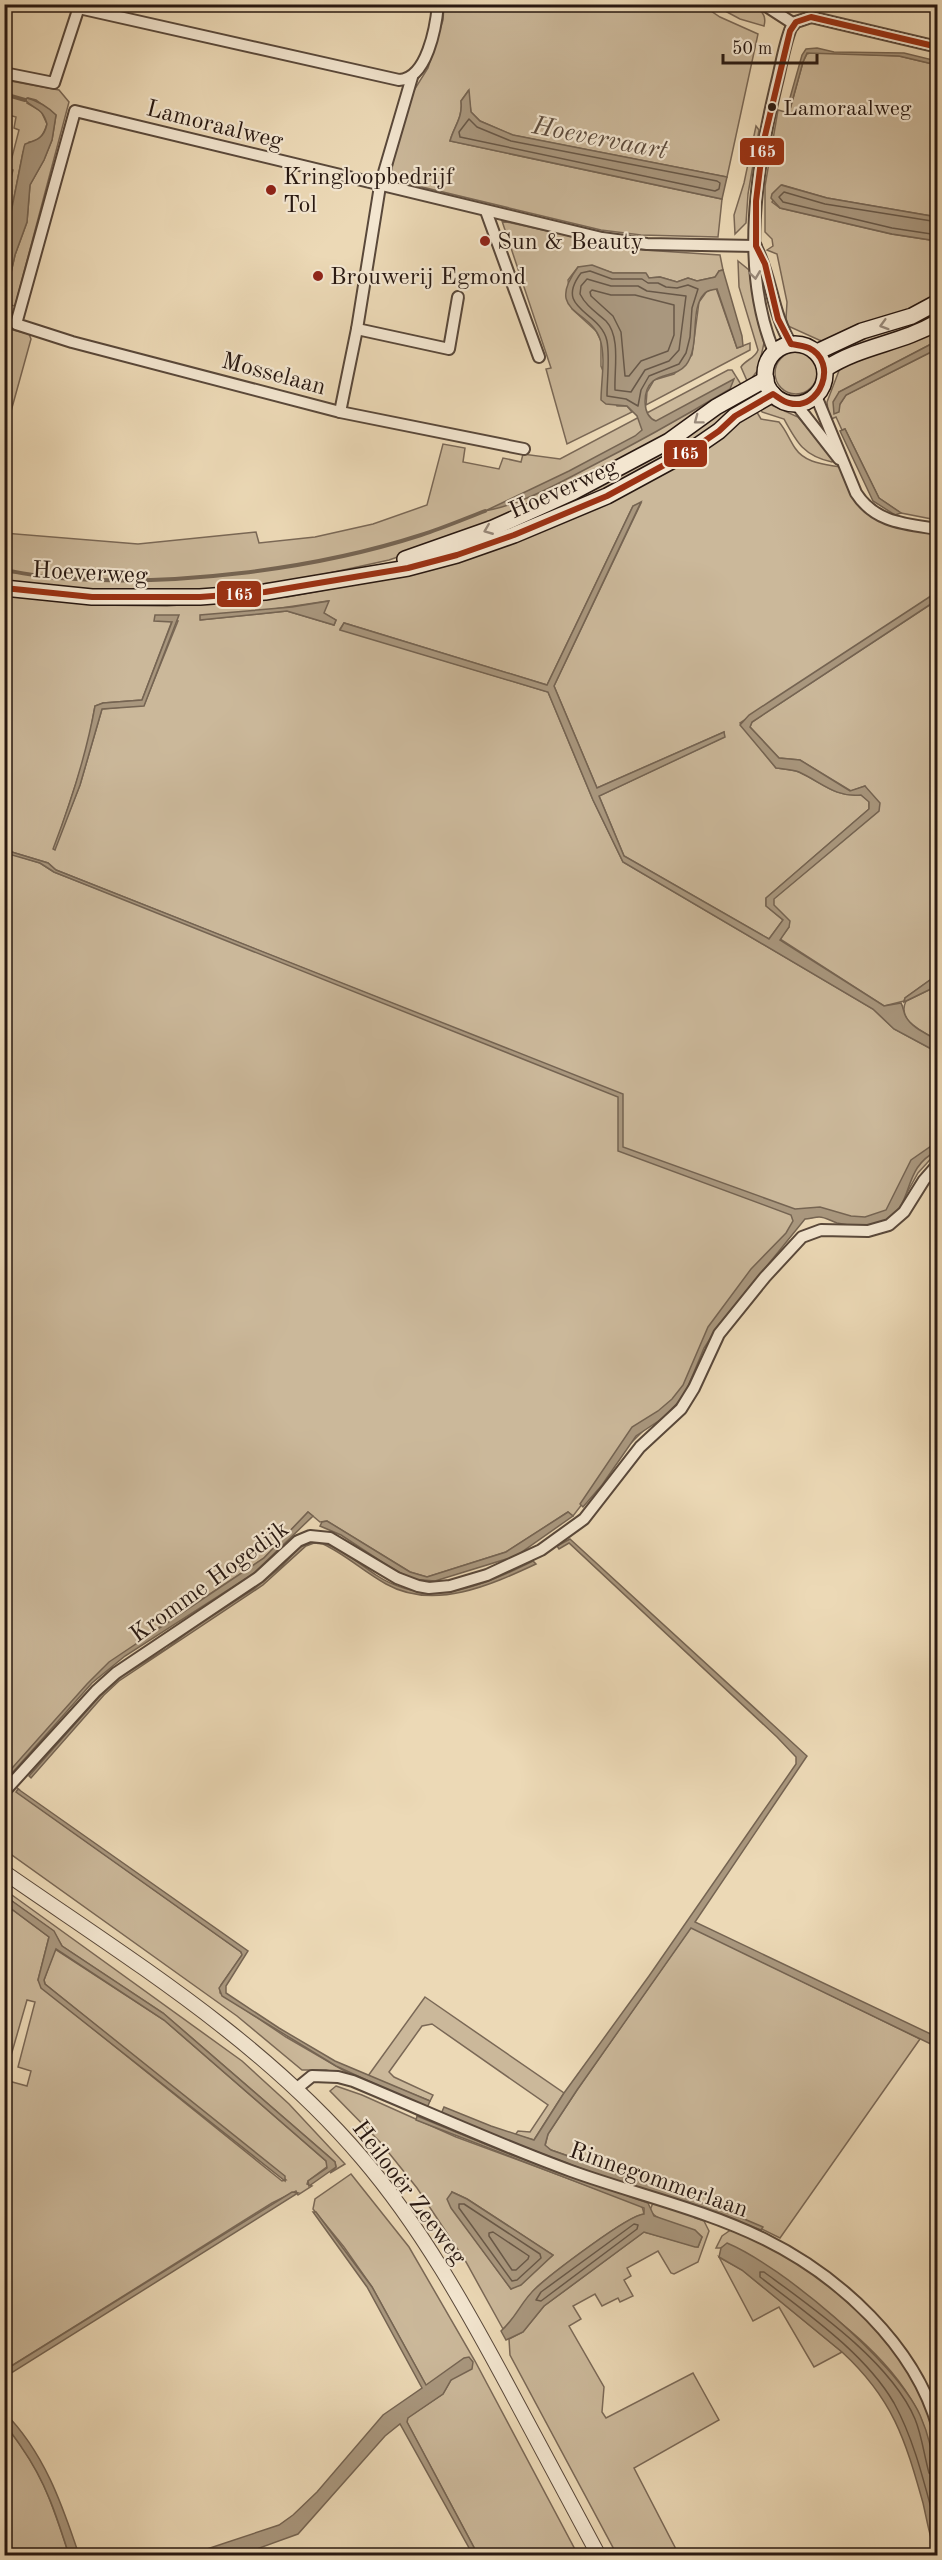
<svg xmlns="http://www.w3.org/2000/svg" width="942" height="2560" viewBox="0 0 942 2560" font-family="'Old Standard TT',serif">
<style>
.green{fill:#cbb89a;stroke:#7a6856;stroke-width:1.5;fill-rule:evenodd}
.water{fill:#a9977e;stroke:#756452;stroke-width:1.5}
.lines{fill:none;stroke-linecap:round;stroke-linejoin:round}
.shore{stroke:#685848;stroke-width:1.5}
.stream{stroke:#756452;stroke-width:4}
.minor-casing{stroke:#59483a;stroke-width:14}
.tertiary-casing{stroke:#59483a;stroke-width:16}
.secondary-casing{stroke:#281811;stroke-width:18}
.minor{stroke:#f3e6d0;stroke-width:10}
.tertiary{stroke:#f3e6d0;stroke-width:14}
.secondary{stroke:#f3e6d0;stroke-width:15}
.bus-1-casing{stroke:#f3e6d0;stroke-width:10}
.bus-1{stroke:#9b3214;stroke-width:6}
.oneway{stroke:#98897a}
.bus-dot{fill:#281811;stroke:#f3e6d0;stroke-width:2}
.poi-dot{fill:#8f2418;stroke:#f3e6d0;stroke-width:2}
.labels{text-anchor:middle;stroke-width:4.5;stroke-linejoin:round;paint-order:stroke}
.bus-label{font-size:22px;fill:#281811;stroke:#f3e6d0;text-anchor:start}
.street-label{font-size:24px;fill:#281811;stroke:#f3e6d0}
.poi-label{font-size:24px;fill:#281811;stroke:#f3e6d0;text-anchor:start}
.water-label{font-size:26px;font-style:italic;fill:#5c4b3d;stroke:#f3e6d0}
.line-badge{stroke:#f3e6d0;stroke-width:2}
.badge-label{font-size:16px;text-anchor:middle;font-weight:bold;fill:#fff}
</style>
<rect width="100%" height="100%" fill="#ecd9b6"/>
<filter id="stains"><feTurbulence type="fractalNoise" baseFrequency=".00333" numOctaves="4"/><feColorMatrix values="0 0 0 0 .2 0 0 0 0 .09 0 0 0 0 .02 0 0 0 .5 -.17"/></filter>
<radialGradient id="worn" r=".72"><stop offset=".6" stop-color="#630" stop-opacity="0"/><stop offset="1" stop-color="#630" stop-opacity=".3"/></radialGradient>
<g class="green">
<path d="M444,5H702L720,17L758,34L727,177L512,135L480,121L471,112L468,91L461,101C463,118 454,126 450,141L722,199L718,237L641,235L601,230L397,181L392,171L393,158L411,95L428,68L443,20Z"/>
<path d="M714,5C729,4 771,0 764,26L740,19Z"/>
<path d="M813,52L899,56L937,65V217L827,198L782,185L772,202L780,208L891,234L937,241V297L909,311L826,342L819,340L788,326L786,319L787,302L777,254L767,250L773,246L772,239L765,232V186L778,110L789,113L803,62L807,54Z"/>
<path d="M5,80L59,90L69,102L15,306L11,305L5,313V299L15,255L27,222L30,185L44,160L52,140L56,115L36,100L28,98L27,103L41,111L47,124C44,134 40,141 29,142L23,152L5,243V202L13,170L9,169L19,130L14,128L16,117L5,114Z"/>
<path d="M756,126L759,130L748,194L746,223L735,234L734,215L744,183Z"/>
<path d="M502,221L629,249L720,255L723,270L719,271L716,277L697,281L688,278L677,282L660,277L649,278L645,273H613L595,267H578L568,280L572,309L596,331L601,341V366L617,406H627L632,412L567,444L546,369L551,368Z"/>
<path d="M738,261L749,270L758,322L764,343L758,370L748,383L741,367C746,359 755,359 758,350L739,287Z"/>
<path d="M716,288L737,348L750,343V350L646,405L647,392L654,380L674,374L692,355L699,302L707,291Z"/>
<path d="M937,306V316L915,328L841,353L837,347Z"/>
<path d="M5,323L10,324L9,329L29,334L31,339L5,433Z"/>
<path d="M937,326V341L839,392L840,404L846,395L937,349V520L901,513L879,498L845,429L842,430L836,417L829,420L827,402L840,368Z"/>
<circle cx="796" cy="373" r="21"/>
<path d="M728,370H732L742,386L648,449L476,530L389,560L293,581L201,590H81L5,582L4,533L138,544L256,532L259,543L315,537L373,524L427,505L443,444L465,448L463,462L499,469L503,458L521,462L523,454L560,459Z"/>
<path d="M741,398L745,404L676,455L510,534L495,532Z"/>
<path d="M767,403L798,417L835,460L832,462C804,456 797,443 784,419L762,412L760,407Z"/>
<path d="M755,409L761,419L779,422C786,430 789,439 795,448C805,463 823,464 840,467C864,525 880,524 937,534L938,592L740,723L776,768C783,769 792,769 799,772C821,782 836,798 861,795L869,801V809L766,898V906L783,920L769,939L624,856L599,796L724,737V732L597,788L554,686L641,503L633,506L547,685L344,623L340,629L548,692L593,800L623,862L873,1009L894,1029L937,1052V1152L918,1173L899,1207L879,1220L828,1215L802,1219L703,1343L681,1399L672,1410L646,1428L623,1451L573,1516L568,1512L506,1552L427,1577L410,1572L327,1521L320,1522L308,1512L264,1558L158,1628L90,1683L5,1781V852L40,863L54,872L406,1009L56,870L48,863L5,850V596L97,605L167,606L287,597L374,581L497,546ZM328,601L323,613L336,620L334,625L287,611L200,620ZM172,621H178L144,705L102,709L80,785L54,850L87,750L95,706L103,703L142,700Z"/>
<path d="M937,600V975L905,998L904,1001L884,1006L780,939L789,927L773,905V899L878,811L865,786L851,791L800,760L779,758L750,727L752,722Z"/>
<path d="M937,986V1040C924,1032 896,1021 906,1001Z"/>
<path d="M16,1787L20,1790L18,1789L17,1792L241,1952L242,1955L221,1985L220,1993L286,2037L355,2077L326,2070H302L237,2016L5,1850V1797Z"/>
<path d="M5,1890L242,2061L289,2104L345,2164L330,2173L336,2167L335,2162L163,2013L62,1946L53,1931L5,1896Z"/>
<path d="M5,1904L49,1937L38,1980L66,2007L282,2181L286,2180L45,1984L44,1980L55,1949L164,2020L326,2161L328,2166L308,2181L307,2184L312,2186L298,2195L296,2191L272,2203L5,2370V2080L27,2086L31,2071L18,2067L35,2002L27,2000L8,2066L5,2065Z"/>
<path d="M691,1927L920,2039L780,2238L723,2210L551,2150L545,2146L548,2134L577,2090Z"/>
<path d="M425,1997L564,2093L534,2140L515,2135L518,2131L530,2132L548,2105L432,2024L422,2026L389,2072L394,2077L433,2095L430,2101L368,2076Z"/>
<path d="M336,2086L362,2095L456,2137L642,2206L644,2214C628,2215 553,2273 538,2286C524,2299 518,2318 503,2329L466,2262L417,2188L381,2143L330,2091ZM452,2192L467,2199L553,2255L511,2289L452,2208Z"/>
<path d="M351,2174L409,2247L475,2361L578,2555H478L407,2422V2418L443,2394L451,2380L426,2385L372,2287L344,2247L313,2209L315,2199Z"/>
<path d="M653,2203L695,2216V2218L704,2221L709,2231L698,2262L674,2274L671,2273L658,2251L627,2268L631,2276L624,2280L633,2296L620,2302L618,2298L602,2306L595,2294L573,2306L581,2319L569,2326L604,2387L602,2412L606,2418L693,2373L719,2420L634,2468L679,2555H617L510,2355L509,2339L523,2332L544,2306L644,2232L698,2247L702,2237C689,2223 657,2224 650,2210Z"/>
<path d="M732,2229C748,2236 764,2242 778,2250C836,2282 892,2335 921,2395C927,2408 935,2422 937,2437C940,2452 937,2468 937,2483C932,2461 929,2436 920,2416C894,2360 837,2319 789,2283C769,2268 750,2253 727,2244L721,2248H716L722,2236Z"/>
<path d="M719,2257L742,2270L842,2352L814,2367L779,2307L753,2321Z"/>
<path d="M4,2424C41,2467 52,2503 69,2555H5Z"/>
</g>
<g class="water">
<path d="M817,48L834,52L904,53L937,61V65L899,56L807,53L803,62L789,113L786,112L802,55L806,49Z"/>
<path d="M469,90L471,112L480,121L513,135L727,177L722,199L450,141C454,126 463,118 461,101Z"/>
<path d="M27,98C38,101 48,107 56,115L52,140L44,160L30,185L27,222L15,255L5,299V243L24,147L25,144C37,140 44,138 47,124C42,107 35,110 25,100Z"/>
<path d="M781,185L827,198L937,217V241L892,234L780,208L771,198L772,194Z"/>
<path d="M592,265L613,273H646L649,278L660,277L677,282L688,278L697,281L715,277L719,271L723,270L742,336L743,346L737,348L717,289C713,290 707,290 704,294C689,310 701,345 686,365C677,376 663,373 653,381C642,391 642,416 656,421L734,379L730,389C683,417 635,444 586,469C553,486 522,504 485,511L569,471L635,436L642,430L637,416L627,406L606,404L601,400C601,382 606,357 600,339C590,309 544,313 578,267Z"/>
<path d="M937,341V349L846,395L840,404L839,412L834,414L833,402L839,392Z"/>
<path d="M845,429L879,498L901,513L895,515L873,501L840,431Z"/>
<path d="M641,502L554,686L597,788L724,732L725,737L599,796L624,856L769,939L783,920L766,906V898L869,809V802L861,795C836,798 821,782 799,772C792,769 783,769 776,768L740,725L749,715L772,700L937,592V600L752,722L750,727L779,758L800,760L850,791L865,786L880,803L879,811L774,899V905L790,921L789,927L780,940L884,1006L901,1003C904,1008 903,1012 906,1017C912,1028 927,1034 937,1040V1052L894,1029L873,1009L623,862L593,800L548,692L340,630L344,623L547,685L633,506Z"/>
<path d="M329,601L324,613L336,620L334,625L287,611L200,620V615L292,607Z"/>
<path d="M155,615H179L144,706L102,709L80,785L55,850L53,849C71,802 86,756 95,706L103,703L142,700L172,622L154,621Z"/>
<path d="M5,850L48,863L56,870L623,1094V1147L795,1209L820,1207L851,1216L865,1217L886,1210L911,1160L937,1142V1151C900,1169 916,1206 883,1222C870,1228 850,1226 837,1223C831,1221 825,1217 819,1217C815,1217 809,1219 805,1219L719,1325L704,1348L684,1396L663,1418L636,1436L602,1485L583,1507L580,1504L632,1427L658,1411L672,1399L683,1385L708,1327L751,1269L786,1233L793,1221L791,1215L618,1151V1097L54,872L40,863L5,853Z"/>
<path d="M937,975V986L904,1002L905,998Z"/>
<path d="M308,1512L313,1516L253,1574L125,1656L92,1683L5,1781V1776L87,1684L109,1662L264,1558Z"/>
<path d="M568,1512L573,1516L516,1556L435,1581L411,1579L388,1566L341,1535L320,1526L322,1522L327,1521L410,1572L427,1577L506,1552Z"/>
<path d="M570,1539L807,1756L695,1922L937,2037V2047L691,1928L577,2090L548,2134L545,2145L551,2150L723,2210L763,2227L761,2230C715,2212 669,2199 622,2183C561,2162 501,2138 441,2114L444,2107L491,2126L534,2140L564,2093L649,1976L796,1764V1757L777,1737L569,1543L559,1549L557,1546Z"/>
<path d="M316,1541C338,1545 358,1563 376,1575C429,1610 482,1586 533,1561L536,1564C491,1585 434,1611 386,1584C364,1572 345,1554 323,1544L314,1543L306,1546L263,1585L119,1681L104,1695L31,1778L29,1776L99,1697L122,1676L166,1649L196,1626L254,1589L281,1567L300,1547Z"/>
<path d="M18,1789L248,1951L226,1986V1993L279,2028L335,2061L430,2101L427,2108L336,2066L222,1996L219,1988L242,1955L241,1952L16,1792Z"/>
<path d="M5,1896L54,1931L62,1946L163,2013L335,2162L336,2167L309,2186L308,2181L327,2168L326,2161L164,2020L56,1949L44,1980L45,1984L285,2176V2181L41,1988L38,1980L49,1937L5,1904Z"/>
<path d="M417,2116L512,2155L648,2203L654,2216L695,2230L702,2237L698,2247H695L644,2232L544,2306L523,2332L506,2340L501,2331C516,2318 522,2300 536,2288C551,2274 628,2215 644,2214V2208L416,2120Z"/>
<path d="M292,2192L298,2193L5,2377V2370Z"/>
<path d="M452,2192L467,2199L553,2255L521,2285L511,2289L451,2208L447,2199Z"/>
<path d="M313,2212H316L372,2287L426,2385L464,2358L469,2357L473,2362L472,2369L451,2380L443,2394L408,2418L407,2422L478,2555H473L400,2424L385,2436L298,2534L240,2555H189L279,2525L293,2515L317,2492L383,2415L422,2388L367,2287Z"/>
<path d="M727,2243C782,2266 895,2361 920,2415C940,2460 938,2508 937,2555C930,2541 927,2520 923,2503C905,2439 893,2399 842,2352L742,2270L719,2257L721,2248Z"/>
<path d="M4,2412C44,2452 62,2504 79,2555H69C57,2517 46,2482 22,2448C14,2435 4,2427 4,2412Z"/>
</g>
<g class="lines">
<g class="shore">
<path d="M469,119L477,127L511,141L717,181L720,183L719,189L715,191L460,137L459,132Z"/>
<path d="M938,222L825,204L784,192L779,197L783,202L892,228L938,235"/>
<path d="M590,271L612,279H642L648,283H658L666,287L677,288L688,285L698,289L692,308L690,337L686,353L679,364L649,376L641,390L638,406L626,399L607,396C607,379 610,358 607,341C601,311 553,310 581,273Z"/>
<path d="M587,279L611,286H638L647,291L686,296L679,350L669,361L645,370L631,392L615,390C614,370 621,337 606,321C596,312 586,306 580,294L581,286Z"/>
<path d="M592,290L611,295H635L674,305V335L668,351L641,361L629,376H625L621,332L613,316L591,296L590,292Z"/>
<path d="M459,2204H464L540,2254L541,2258L517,2280L512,2281L459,2208Z"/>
<path d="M634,2224L638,2225L637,2229L541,2301L536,2300L541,2292Z"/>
<path d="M493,2232L529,2256L528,2259L516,2270H512L489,2236V2233Z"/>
<path d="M938,2477L929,2473C924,2455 922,2436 915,2419C891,2362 813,2308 764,2272H760V2277C805,2312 865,2353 894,2403C916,2443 926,2491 938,2534"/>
</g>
<g class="stream">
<path d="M4,94L25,100"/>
<path d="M4,570C22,573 41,577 59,578C171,587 313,570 421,535C443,528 464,519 485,511"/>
</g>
<defs>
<g id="minor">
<path d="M763,4L794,24"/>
<path d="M79,8L399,80C427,79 436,27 438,4"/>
<path d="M4,73L54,83L80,4"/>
<path d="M486,211L539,357"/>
<path d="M756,247C772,278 772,313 791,344"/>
<path d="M357,329L449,349L458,297"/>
<path d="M774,352C740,270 756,170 776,86C781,67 784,45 791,28L796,22L811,17L938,47"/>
<path d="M816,396L856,493C875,523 906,524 938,529"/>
<path d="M796,404L839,459"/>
<path d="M340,412L357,329L380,186L412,77"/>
<path d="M524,449L340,412L72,342L16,324L75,111L602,238L647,244L756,246"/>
<path d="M4,1792L96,1691L116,1673L259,1577L298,1541L310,1536L330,1538L397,1578L418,1586L429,1588L450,1586L487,1575L541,1550L584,1519L640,1447L681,1409L694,1388L719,1334L765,1277L802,1237L821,1230L868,1231L889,1225L904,1212L924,1180L938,1164"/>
<path d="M296,2089L312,2076L338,2077L353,2081C425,2111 497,2144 571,2171C635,2194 703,2209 764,2239C839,2276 915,2345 938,2428"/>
</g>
<path id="tertiary" d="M4,1872C129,1959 262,2040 362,2158C421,2227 466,2308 509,2388C539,2444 569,2500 599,2556"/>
<g id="secondary">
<circle cx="795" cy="374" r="30"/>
<path d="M817,352L862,331L912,316L938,302"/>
<path d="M825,369C862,345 900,344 938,322"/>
<path d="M405,559L493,528L573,492L669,441L716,407L766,379"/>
<path d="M4,588L92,597H200L265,592L408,568L457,555L514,535L607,496L690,451L719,431L735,416L773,394"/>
</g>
</defs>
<use href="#minor" class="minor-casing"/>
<use href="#tertiary" class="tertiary-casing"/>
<use href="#secondary" class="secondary-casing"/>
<use href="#minor" class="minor"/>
<use href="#tertiary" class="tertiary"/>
<use href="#secondary" class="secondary"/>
<defs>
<path id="bus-1" d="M4,588L92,597H200L265,592L408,568L457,555L514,535L607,496L690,451L719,431L735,416L773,394C778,397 784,402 789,403C820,412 839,362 809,348C804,346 797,345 791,344L778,319L765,264L756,246V201L763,144L790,31L796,22L811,17L938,47"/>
</defs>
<use href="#bus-1" class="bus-1-casing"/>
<use href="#bus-1" class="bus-1"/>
</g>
<defs><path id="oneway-chevron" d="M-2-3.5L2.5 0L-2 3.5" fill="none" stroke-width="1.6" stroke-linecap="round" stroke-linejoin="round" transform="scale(1.5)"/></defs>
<g class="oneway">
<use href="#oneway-chevron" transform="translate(755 275) rotate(82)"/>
<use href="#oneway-chevron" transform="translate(884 325) rotate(164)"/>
<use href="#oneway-chevron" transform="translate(698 420) rotate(143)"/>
<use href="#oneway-chevron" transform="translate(488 530) rotate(158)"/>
</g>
<circle class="bus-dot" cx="772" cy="107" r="5"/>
<g class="poi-dot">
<circle cx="271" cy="190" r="6"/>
<circle cx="485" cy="241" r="6"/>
<circle cx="318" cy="276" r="6"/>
</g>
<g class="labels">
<g class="bus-label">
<text x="783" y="115">Lamoraalweg</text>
</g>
<g class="street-label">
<text transform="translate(215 124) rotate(14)" y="8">Lamoraalweg</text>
<text transform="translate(274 373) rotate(15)" y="8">Mosselaan</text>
<text transform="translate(563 488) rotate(-24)" y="8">Hoeverweg</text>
<text transform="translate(90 572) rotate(3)" y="8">Hoeverweg</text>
<text transform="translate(209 1581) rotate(-36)" y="8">Kromme Hogedijk</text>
<text transform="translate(659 2179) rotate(19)" y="8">Rinnegommerlaan</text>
<text transform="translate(410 2192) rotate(53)" y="8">Heilooër Zeeweg</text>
</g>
<g class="poi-label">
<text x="283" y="184">Kringloopbedrijf<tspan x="283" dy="28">Tol</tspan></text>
<text x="497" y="249">Sun &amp; Beauty</text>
<text x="330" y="284">Brouwerij Egmond</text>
</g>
<g class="water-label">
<text transform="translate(600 137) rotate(11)" y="9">Hoevervaart</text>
</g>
</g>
<g class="line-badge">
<rect x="739" y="137" width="46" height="29" rx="6" fill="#9b3214"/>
<rect x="663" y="439" width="45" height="29" rx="6" fill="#9b3214"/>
<rect x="216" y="580" width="46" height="28" rx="6" fill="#9b3214"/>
</g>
<g class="badge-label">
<text x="762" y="157">165</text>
<text x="685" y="459">165</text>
<text x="239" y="600">165</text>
</g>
<rect width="942" height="2560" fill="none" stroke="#ecd9b6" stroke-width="24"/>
<rect x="6" y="6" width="930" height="2548" fill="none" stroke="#281811" stroke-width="3"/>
<rect x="12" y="12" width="918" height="2536" fill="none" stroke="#281811" stroke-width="1.5"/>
<path d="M723 54v9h94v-9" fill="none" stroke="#281811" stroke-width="3"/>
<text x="732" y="54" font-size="18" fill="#281811" stroke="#f3e6d0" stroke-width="4.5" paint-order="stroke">50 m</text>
<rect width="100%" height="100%" filter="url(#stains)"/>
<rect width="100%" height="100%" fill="url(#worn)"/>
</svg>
